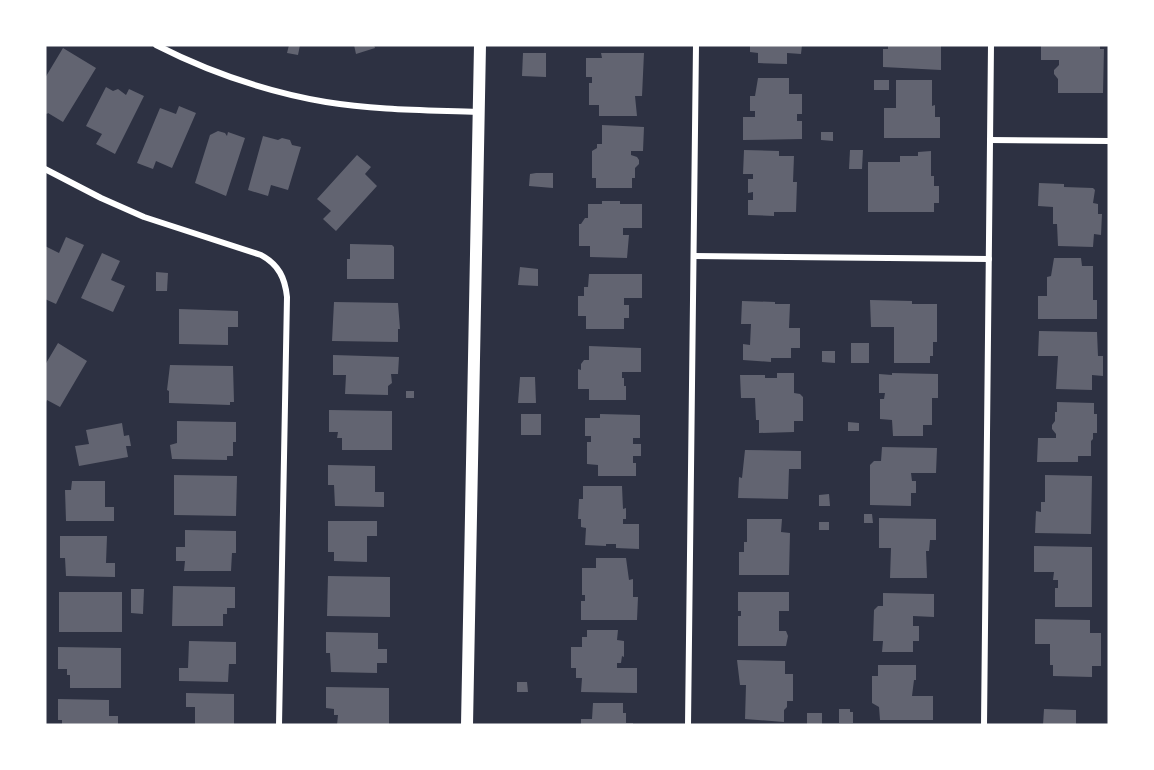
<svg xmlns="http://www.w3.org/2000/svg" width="1154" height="770" viewBox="0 0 1154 770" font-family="'PT Serif',serif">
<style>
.building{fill:#626471}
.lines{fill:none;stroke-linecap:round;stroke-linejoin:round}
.minor{stroke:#fff;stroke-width:6}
.secondary{stroke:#fff;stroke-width:12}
</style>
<rect width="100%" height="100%" fill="#2d3142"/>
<g class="building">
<path d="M289,45H300L298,55L287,53Z"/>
<path d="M354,45H374L375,48L356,54Z"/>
<path d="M750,45H802L801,54L787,53V64L758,63V53L750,52Z"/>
<path d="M888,45L941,46V70L883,67V49H888Z"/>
<path d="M1041,45H1100V49H1104L1103,93H1058V79L1054,74V70L1059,65V60H1041Z"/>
<path d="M63,48L96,68L63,122L48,113L47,114L45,113V78Z"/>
<path d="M523,53H546V77L522,76Z"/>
<path d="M601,53H644L642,96H635L637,116H599V105H589V83H592V77H586V58H602Z"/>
<path d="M758,78H789V94H802V114H797V121H802V139L743,140V117H755V111H750V96H755Z"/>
<rect x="874" y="80" width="15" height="10"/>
<path d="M896,80H932V106L935,105V117H940V138H884V108H896Z"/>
<path d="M106,87L113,91L118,89L126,95L129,89L144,96L115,154L96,144L102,134L86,126Z"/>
<path d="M179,106L196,113L172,168L156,161L153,169L137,163L160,108L176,114Z"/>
<path d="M602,125L644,127L643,151H631V155L637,157L639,160V164L635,168V178H632V188H596V178H592V151L597,148V144H602Z"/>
<path d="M218,131L225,133L227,136L228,132L245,138L226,196L195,183L210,135Z"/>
<path d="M821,132H833V141L821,140Z"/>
<path d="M263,136L278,140L282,138L290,140L292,145L301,147L288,190L271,185L268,196L248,190Z"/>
<path d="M744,150L779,151V156H794L793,182H797L796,212H774V216L748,215V200H753V192L748,193V179H753V174H743Z"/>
<path d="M850,150H863L862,169H849Z"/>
<path d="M931,151V176H934V186H939V203H934V212H868V162H900V156H918V152Z"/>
<path d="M357,155L371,167L365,174L377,186L336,231L323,219L331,211L317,199Z"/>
<path d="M536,173H553V188L529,186L530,174Z"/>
<path d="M1039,183L1064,184V187L1093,188L1095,190L1093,203L1098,204V214H1102L1101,235L1094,234L1093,247L1058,246L1057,224H1053V207L1038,206Z"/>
<path d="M602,201H620V204H642V228H623V235H629L627,258L590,257V246H579V224H581L585,218H588V204H602Z"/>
<path d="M66,237L84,245L56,304L45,299V246L59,253Z"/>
<path d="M350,244L392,245L394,247V279H347V259H350Z"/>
<path d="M102,253L120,261L111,280L125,286L113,312L81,298Z"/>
<path d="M1054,258H1081L1082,266H1093V300H1097V319H1038V296H1047V277L1051,276Z"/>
<path d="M520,267L538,269V286L518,285Z"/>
<path d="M156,272L168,273L167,291H156Z"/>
<path d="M589,274H642V298H624V305H629V318H624V329H586V316H578V296H584V287H588Z"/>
<path d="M870,300L912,301V304H937V342H933V356H930V363H894V327H871Z"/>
<path d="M742,301L775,302V304H790L789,328H800V348H791V358H771V362L743,360V344L750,345L751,324H741Z"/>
<path d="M334,302L398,303L400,329H398V342L332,341Z"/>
<path d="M179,309L238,311V327H228V345L179,344Z"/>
<path d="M1039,331L1097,332L1098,356H1103V376L1092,375V390L1056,389L1058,356H1038Z"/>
<path d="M58,343L87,361L60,407L47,400L45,404V365Z"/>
<rect x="851" y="343" width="18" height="20"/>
<path d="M589,346L641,348V372H622V378H624V386H626V400H589V389H578V369L581,370V364L584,360H589Z"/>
<path d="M822,351H835V363L822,362Z"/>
<path d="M333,355L399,357L398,374H391L392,383L388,386V395L345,394L346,375H333Z"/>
<path d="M170,365L233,366L234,402H230V405L169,403V391L167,390Z"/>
<path d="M777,373H794V393L800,394L803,397V421H794V432L759,433V420H756L755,398H741L740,375H765V378H777Z"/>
<path d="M892,373L938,374V398H932V425H923V436H893L892,420L880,419V399H884L885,393H879V374L892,375Z"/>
<path d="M520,377H535L536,403H518Z"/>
<rect x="406" y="391" width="8" height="7"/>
<path d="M1057,402L1094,403V414H1097V433H1093V439L1091,441V456H1078V462H1037L1038,438H1056V434L1052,429V425L1055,421V412H1057Z"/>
<path d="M329,410L392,411V450H342V438H337L338,432H329Z"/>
<rect x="521" y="414" width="20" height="21"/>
<path d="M600,414L640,415V438H633V444H641V456H633V463H636V476H598V465L587,464V442H591V436H585V418H600Z"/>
<path d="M177,421L236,422V442H233V456H227V460L172,459L170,445L177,443Z"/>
<path d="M848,422L859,423V431H848Z"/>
<path d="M122,423L124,436L129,435L131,446H126L128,457L79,466L75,446L89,444L86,430Z"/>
<path d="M882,447L937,448L936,473H911L912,481H916V493H911V506L870,505V465L874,461H881Z"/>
<path d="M745,450L801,451V469H789L788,499L738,498L739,477L742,478Z"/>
<path d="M328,465L375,466V492H384V507L335,506L334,485H328Z"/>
<path d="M174,475L237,476L236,516L174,515Z"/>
<path d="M1045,475L1092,476L1091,534L1035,533L1036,511L1041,512V502H1045Z"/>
<path d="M72,481H105V507H114V521H66L65,490H71Z"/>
<path d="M583,486H622L623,509L626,508V519H623V524H639V549L616,548V544H606V546L585,545L586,528L581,527V519H578L579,499H583Z"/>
<path d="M829,494L830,506H819V495Z"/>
<path d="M864,514H872L873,523H864Z"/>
<path d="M879,518L936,519V540H930L929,551H926L927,578H890L891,548H879Z"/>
<path d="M747,519H782L781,532L790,533L789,575H739V552H744V542H747Z"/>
<path d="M328,521H377V536H367V562L334,561V552H328Z"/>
<rect x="819" y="522" width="10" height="8"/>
<path d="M185,530L236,531V553H232L231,571H184L185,561H176V547H185Z"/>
<path d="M60,536H107L106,563H115V577L66,576L65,558H60Z"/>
<path d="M1034,546L1092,547V607H1055V588H1058V580H1053L1054,572H1034Z"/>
<path d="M596,558H626L629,580L633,579V597H638L637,620H581V601H585V595H582V568H596Z"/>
<path d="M328,576L390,577V617L327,616Z"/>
<path d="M173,586L235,587V608H227V614H223V626H172Z"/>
<path d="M131,589H144L143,614L131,613Z"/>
<rect x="59" y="592" width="63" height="40"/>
<path d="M738,592H789V611H779V631H786L788,636L786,646H738V616H741V611H738Z"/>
<path d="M883,593L934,594V617L913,616V626H919V641H913V652H882L883,641H873L874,610L878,606H883Z"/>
<path d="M1035,619L1090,620V633H1101V666H1092V677L1053,676V665H1050V644H1035Z"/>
<path d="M587,630H618L617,640L624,641V657L622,656L621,663H617V668H637V693L581,692L582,678H576V668H571V647H582V637H587Z"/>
<path d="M326,632L378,633V649H387V663H377V673L331,672L330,653H326Z"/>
<path d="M189,641L236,642V664H229L228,682L179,681V668H188Z"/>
<path d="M58,647L121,648V688H70V675H67V669H58Z"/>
<path d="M737,660L785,661V674H793V701H787V707L784,710V722L745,719L746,685H740Z"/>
<path d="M878,665H916V680H914L912,696H933V720H880L879,707L872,703V676H878Z"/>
<path d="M517,682H527L528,692H517Z"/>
<path d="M326,687L389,688V725H337L338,715H334V709L326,708Z"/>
<path d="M186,693L234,694V725H195V707H186Z"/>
<path d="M58,699L109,700V716H118V725H62V720H58Z"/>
<path d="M593,703H623V713H626V723H633V725H581V719H592Z"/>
<path d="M839,709H850V712H853V723H839Z"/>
<path d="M1044,709L1076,710V725H1043Z"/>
<path d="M807,713H822V725L807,724Z"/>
</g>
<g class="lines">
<g class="minor">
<path d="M156,45C209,72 268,92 326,102C376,110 428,110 478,112"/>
<path d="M990,140L1109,141"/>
<path d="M45,169L101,198L144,217L261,255C279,265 285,278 287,297L279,725"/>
<path d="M694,256L989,259"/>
<path d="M688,725L696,45"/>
<path d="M984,725L991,45"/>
</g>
<path class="secondary" d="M467,725L480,45"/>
</g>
<rect width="1154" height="770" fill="none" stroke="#ffffff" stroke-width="93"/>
</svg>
